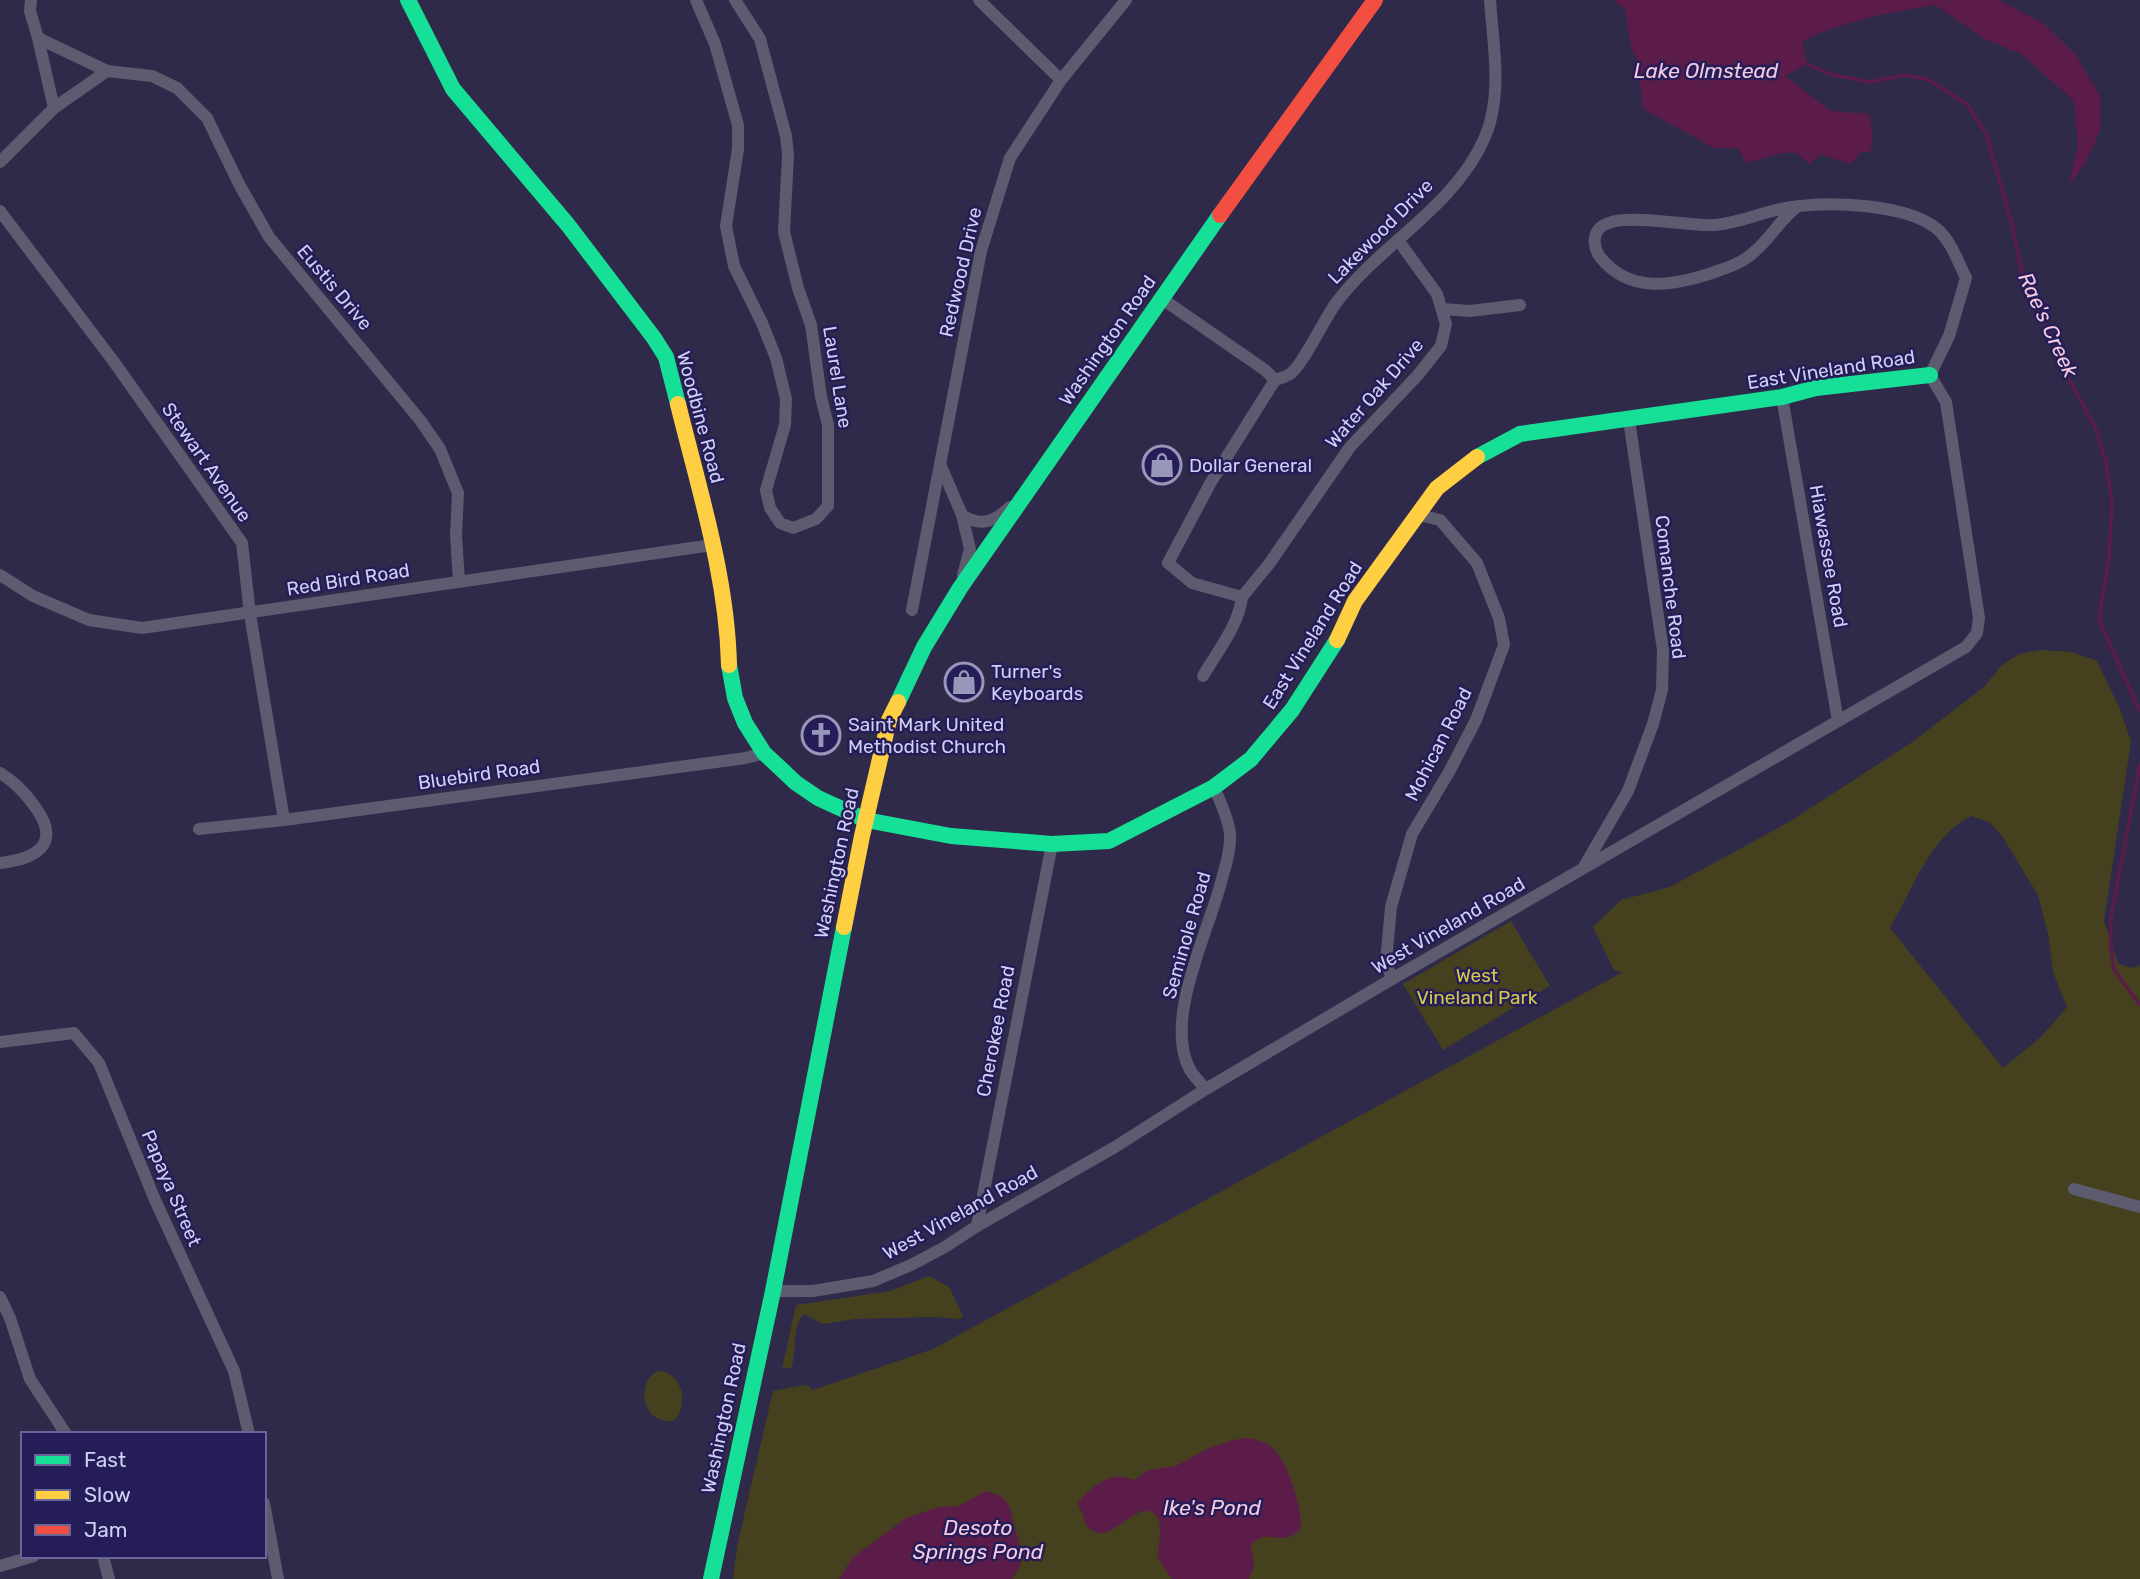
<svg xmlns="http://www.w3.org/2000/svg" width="2140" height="1579" viewBox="0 0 2140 1579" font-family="Rubik,sans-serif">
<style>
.green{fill:#45411f;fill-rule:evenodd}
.water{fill:#5c1c49}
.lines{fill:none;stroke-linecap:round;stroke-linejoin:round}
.stream{stroke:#5c1c49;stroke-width:3.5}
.street{stroke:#5d5b6f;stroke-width:12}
.fast{stroke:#16e098;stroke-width:16}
.slow{stroke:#ffcf43;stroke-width:16}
.jam{stroke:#f24e42;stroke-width:16}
.labels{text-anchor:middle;stroke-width:5;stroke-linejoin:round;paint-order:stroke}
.street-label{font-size:19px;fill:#d0d0f5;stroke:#251d57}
.poi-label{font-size:19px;fill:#d0d0f5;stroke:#251d57;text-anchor:start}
.park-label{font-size:19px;fill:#d4ca4d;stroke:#251d57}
.water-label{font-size:21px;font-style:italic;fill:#f6cbe2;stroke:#251d57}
</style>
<rect width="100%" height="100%" fill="#2f2a4a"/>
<g class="green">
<path d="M2041,650L2072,652L2097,661L2119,707L2131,741L2104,921L2118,964L2133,968L2140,965V1579H733L738,1542L773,1391L804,1385L811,1387L810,1391L933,1349L1623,972L1614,970L1593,927L1621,900L1670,887L1789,822L1911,743L1984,687L2001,666L2019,654ZM1971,816L1989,822L2002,836L2038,895L2049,938L2053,972L2067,1007L2041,1037L2003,1068L1890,928C1913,889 1929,838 1971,816Z"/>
<path d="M1511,921L1550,986L1443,1050L1403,984Z"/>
<path d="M929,1276L949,1287L963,1316L960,1319L934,1317L855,1319L823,1324L804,1314C790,1329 798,1350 791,1368L782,1369L796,1305L891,1291Z"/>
<path d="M658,1371C683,1372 690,1407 673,1421C644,1425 633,1384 658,1371Z"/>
</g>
<g class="water">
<path d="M1614,0H1999L2044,24L2075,54L2100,96V131L2085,164L2069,185L2078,146L2074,101L2021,54L1985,39L1935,5C1889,12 1844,21 1802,41L1807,64L1785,76L1831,111L1869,114L1872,131L1871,151L1860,153L1850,164L1821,154L1810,164L1796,153H1782L1746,163L1738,148H1714L1643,109L1637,59L1631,47L1625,9Z"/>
<path d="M1247,1438C1255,1439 1262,1441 1269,1445C1287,1457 1302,1507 1301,1528C1284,1550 1267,1525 1251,1546L1254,1566L1249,1579H1172L1157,1556C1161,1540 1166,1500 1136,1514C1120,1522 1106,1543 1087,1527L1078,1503C1087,1491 1106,1474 1123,1477C1127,1477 1131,1479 1135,1480L1148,1470L1176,1466L1207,1449L1233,1440Z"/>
<path d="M986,1491L1001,1496L1009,1505L1022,1554L1020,1567L1012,1579H839L852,1558L906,1518L939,1507L959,1506Z"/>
</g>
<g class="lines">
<g class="stream">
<path d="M1807,64L1829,74L1869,82L1906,75L1929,80L1967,104L1986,134L2012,225L2023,277L2068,377L2095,427L2106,461L2112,503L2109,557L2099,620L2140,711"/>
<path d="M2140,764L2111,917V949L2114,970L2140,1005"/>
</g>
<g class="street">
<path d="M31,0L30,11L38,38L54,108"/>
<path d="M696,0L715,44L738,125V149L726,226L734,266L762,323L776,358L786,399L785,425L766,490L770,508L780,523L793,528L816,519L828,506V425L821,397L811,325L798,288L784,232L788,155L786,136L760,39L735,0"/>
<path d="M979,0L1061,80"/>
<path d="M38,38L107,71L152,76L177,88L207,118L239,184L269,237L420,420L440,449L458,493L456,535L459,582"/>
<path d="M0,162L54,108L107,71"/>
<path d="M0,211L114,362L242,543L250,614L284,820"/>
<path d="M1161,298L1265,370L1275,380C1280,378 1286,377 1290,374C1301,368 1326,316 1336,303C1380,244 1455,207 1485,137C1503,95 1493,44 1490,0"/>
<path d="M1443,309L1470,311L1520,305"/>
<path d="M1275,380L1211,482L1168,563L1192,583L1242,597L1269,564L1350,447L1417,376L1441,346L1446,324L1437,294L1398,240"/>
<path d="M1782,397L1838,721"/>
<path d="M941,466L962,515L970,549L963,575"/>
<path d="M962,515C981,527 994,522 1010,507"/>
<path d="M0,575L33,596L89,620L142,628L712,545"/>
<path d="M912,610L981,251L1010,158L1061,80L1126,0"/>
<path d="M1203,676C1217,652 1239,625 1242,597"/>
<path d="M0,773C15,782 26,794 36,808C62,845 35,859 0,863"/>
<path d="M199,829L284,820L746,758L764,753"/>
<path d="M1585,865L1628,791L1653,724L1662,690L1663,650L1629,420"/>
<path d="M1392,979L1386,961L1391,907L1412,834L1449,772L1476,720L1504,645L1499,618L1477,563L1440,520L1419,515"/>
<path d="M0,1042L74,1033L99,1063L155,1200L234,1371L249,1434"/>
<path d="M1206,1089C1201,1084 1196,1078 1192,1073C1160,1023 1211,928 1223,875C1227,862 1231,847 1230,833C1228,818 1220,801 1214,787"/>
<path d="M2074,1189L2140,1207"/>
<path d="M977,1226L1052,844"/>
<path d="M773,1291H813L873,1281L911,1265L945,1247L977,1226L1115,1147L1206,1089L1392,979L1966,647L1977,633L1979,618L1946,402L1930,375L1949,336L1966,278C1958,262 1951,240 1936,228C1905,204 1830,201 1792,207C1766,210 1741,223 1714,225C1688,227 1617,210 1600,228C1592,235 1594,249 1600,257C1630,294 1672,286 1712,273C1726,268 1743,263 1754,252C1770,239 1781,218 1798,206"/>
<path d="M0,1297L10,1318L30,1379L66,1434"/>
<path d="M264,1503L278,1579"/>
<path d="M103,1556L109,1579"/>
<path d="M0,1566L34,1556"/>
</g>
<g class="fast">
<path d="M408,0L453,89L568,225L654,338L666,357L678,404"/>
<path d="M1477,457L1520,434L1782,397L1816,388L1930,375"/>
<path d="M729,665L735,698L745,723L764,753L796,783L818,798L866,820L951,836L1052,844L1109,841L1214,787L1251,759L1292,710L1337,640"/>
<path d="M898,702L924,647L960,588L1220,215"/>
<path d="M711,1579L773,1291L844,927"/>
</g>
<g class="slow">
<path d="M678,404C699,490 727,576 729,665"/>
<path d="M1337,640L1355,601L1437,488L1477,457"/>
<path d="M844,927L862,836L889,720L898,702"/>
</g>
<path class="jam" d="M1220,215L1375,0"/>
</g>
<defs>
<symbol id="shop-ring" viewBox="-11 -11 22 22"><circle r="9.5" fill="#251d57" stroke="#9896b9" stroke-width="1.5"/><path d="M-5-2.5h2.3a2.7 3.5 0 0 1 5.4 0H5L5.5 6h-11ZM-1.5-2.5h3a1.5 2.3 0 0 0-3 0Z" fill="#9896b9"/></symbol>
<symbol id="church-ring" viewBox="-11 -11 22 22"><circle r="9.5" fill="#251d57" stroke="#9896b9" stroke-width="1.5"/><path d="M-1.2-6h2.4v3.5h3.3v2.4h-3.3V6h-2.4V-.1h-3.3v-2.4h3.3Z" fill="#9896b9"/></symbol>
</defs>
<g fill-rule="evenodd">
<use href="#shop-ring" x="1140" y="443" width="44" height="44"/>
<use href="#shop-ring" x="942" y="660" width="44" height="44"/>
<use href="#church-ring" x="799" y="713" width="44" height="44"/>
</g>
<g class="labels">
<g class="street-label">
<text transform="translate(1380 231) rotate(-45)" y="7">Lakewood Drive</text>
<text transform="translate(960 272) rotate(-77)" y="7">Redwood Drive</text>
<text transform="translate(335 287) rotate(50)" y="7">Eustis Drive</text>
<text transform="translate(1107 340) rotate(-55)" y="7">Washington Road</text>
<text transform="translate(1831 369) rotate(-9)" y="7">East Vineland Road</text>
<text transform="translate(838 377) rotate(81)" y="7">Laurel Lane</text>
<text transform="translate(1374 393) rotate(-49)" y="7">Water Oak Drive</text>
<text transform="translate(701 417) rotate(75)" y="7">Woodbine Road</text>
<text transform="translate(207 462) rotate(55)" y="7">Stewart Avenue</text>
<text transform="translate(1829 556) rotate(80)" y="7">Hiawassee Road</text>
<text transform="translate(348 579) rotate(-9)" y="7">Red Bird Road</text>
<text transform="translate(1671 587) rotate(83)" y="7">Comanche Road</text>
<text transform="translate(1312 635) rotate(-58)" y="7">East Vineland Road</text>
<text transform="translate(1438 744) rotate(-63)" y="7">Mohican Road</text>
<text transform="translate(479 774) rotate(-8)" y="7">Bluebird Road</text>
<text transform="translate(836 863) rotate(-78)" y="7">Washington Road</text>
<text transform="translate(1448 925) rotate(-30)" y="7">West Vineland Road</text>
<text transform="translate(1186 935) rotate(-74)" y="7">Seminole Road</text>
<text transform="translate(995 1031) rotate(-79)" y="7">Cherokee Road</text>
<text transform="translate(172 1188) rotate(67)" y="7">Papaya Street</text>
<text transform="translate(960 1212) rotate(-29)" y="7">West Vineland Road</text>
<text transform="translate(723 1418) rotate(-78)" y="7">Washington Road</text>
</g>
<g class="poi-label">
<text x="1189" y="472">Dollar General</text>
<text x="991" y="678">Turner's<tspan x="991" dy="22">Keyboards</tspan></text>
<text x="848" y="731">Saint Mark United<tspan x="848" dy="22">Methodist Church</tspan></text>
</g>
<g class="park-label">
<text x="1477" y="982">West<tspan x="1477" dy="22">Vineland Park</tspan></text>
</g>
<g class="water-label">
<text x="1706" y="78">Lake Olmstead</text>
<text transform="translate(2048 325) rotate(65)" y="7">Rae's Creek</text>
<text x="1212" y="1515">Ike's Pond</text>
<text x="978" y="1535">Desoto<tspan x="978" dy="24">Springs Pond</tspan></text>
</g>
</g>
<rect x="21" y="1432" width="245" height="126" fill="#251d57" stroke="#696596" stroke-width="2"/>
<rect x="35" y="1455" width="35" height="10" fill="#16e098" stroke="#696596" stroke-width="2"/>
<text x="84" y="1467" font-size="21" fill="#d0d0f5">Fast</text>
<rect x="35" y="1490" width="35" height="10" fill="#ffcf43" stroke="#696596" stroke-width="2"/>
<text x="84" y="1502" font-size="21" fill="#d0d0f5">Slow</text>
<rect x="35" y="1525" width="35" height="10" fill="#f24e42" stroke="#696596" stroke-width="2"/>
<text x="84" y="1537" font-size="21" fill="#d0d0f5">Jam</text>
</svg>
